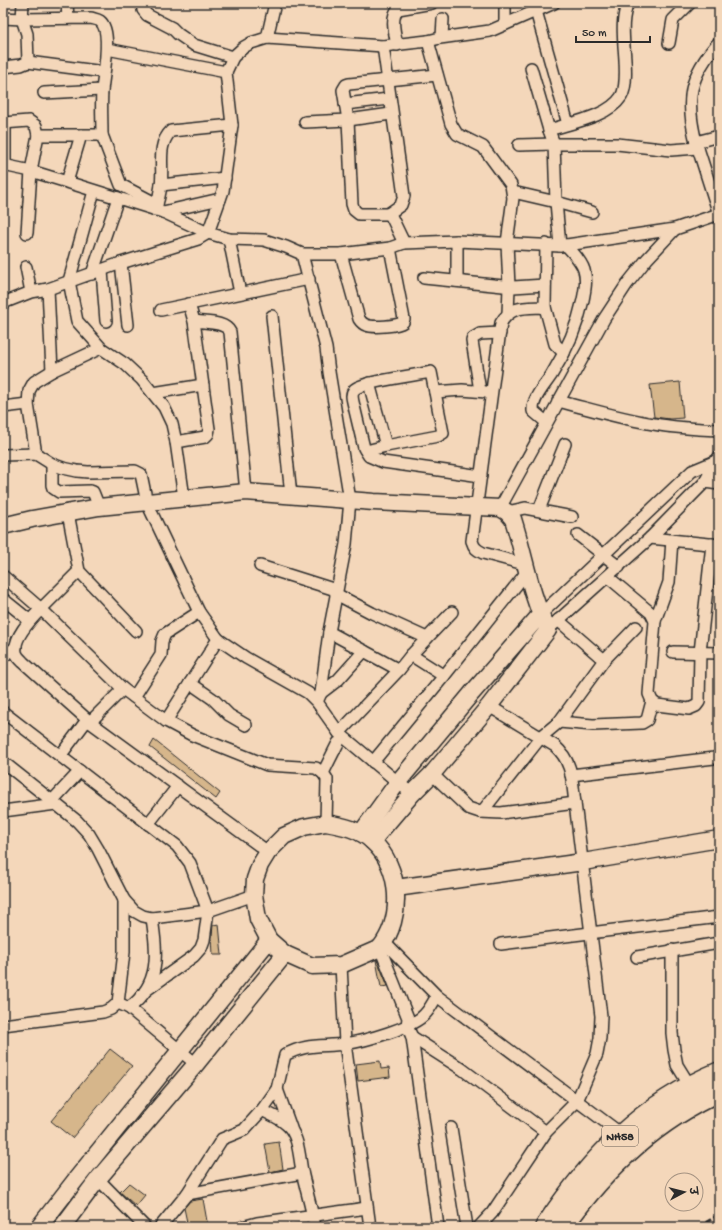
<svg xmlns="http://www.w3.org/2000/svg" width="722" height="1230" viewBox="0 0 722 1230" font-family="'Gochi Hand','Playpen Sans Deva',sans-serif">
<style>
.building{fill:#d6b68b;stroke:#2b2b2b}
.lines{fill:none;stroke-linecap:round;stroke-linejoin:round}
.street-casing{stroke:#2b2b2b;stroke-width:14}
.secondary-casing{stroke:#2b2b2b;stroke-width:19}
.highway-casing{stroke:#2b2b2b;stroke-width:24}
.street{stroke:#f4d7ba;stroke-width:11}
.secondary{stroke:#f4d7ba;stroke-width:16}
.highway{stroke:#f4d7ba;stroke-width:21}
.rail{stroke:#2b2b2b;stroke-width:3;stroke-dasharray:6 3;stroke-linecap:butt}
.labels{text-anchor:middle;stroke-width:4;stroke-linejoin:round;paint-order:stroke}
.shield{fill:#f4d7ba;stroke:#675f56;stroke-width:1}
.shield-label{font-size:12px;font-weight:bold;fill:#2b2b2b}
</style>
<rect width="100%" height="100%" fill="#f4d7ba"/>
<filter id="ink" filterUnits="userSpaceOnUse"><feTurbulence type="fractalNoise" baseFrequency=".025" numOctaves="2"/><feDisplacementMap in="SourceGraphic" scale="8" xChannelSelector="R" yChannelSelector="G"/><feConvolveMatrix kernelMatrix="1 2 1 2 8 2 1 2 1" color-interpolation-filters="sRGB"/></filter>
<g filter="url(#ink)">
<g class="building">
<path d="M680,382L683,418L670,419L654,417L650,385Z"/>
<path d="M154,740L220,793L216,799L150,747Z"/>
<path d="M219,924L222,955H213L212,936L213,925Z"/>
<path d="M376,960H377L388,986L381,987Z"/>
<path d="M110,1049L132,1066L72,1138L51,1121Z"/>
<path d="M380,1061L381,1069L389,1068L390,1077L358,1081L356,1064Z"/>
<path d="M279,1142L283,1169L270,1172L265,1144Z"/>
<path d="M129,1183L145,1195L136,1206L120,1192Z"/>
<path d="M203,1199L208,1227H188L184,1208L190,1201Z"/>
</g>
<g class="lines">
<defs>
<g id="street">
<path d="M67,3L68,18"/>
<path d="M142,3L143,10L147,15L172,28L178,34L194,45L233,57"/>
<path d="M505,3V24"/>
<path d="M536,11L568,124"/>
<path d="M3,18L22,19L91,18C94,19 97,19 100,21C113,31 103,76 102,91C101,106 102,121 102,135"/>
<path d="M442,37L443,19"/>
<path d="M267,38L275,3"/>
<path d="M428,41L451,124L457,134L483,147L511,185L513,198L507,243L509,287L508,314"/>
<path d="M669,43L673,20L690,3"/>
<path d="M397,45C395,34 390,18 398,9L432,3"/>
<path d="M383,46L404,196L401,205L388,214"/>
<path d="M107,49L226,72"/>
<path d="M28,62L104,72"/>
<path d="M3,67L21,65L28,62L27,34L22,19L23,3"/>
<path d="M531,68L549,130L554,144L556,202L560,246"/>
<path d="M44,93L102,90"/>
<path d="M345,104L389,99"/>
<path d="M305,122L348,120L391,114"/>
<path d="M3,123L29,121L36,126L38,135"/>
<path d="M5,123V166"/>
<path d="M549,130C570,123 608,117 621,97C628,86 625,59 624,46C623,31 622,17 628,3"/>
<path d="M696,142C685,99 689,76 719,42"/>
<path d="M519,145L554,144H617L671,150L698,148"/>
<path d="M3,165L31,171L67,182L163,212L208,233L229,239L264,240L286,247L302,254H341L390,248L404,243L457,241L560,246L675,229L719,214"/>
<path d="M67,182L81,135"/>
<path d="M161,185L225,178"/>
<path d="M94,191L69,281L77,321L101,348L125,364L142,380L164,407L172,424L176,442L184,498"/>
<path d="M513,192L556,202L592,212"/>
<path d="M155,210C158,202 160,193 161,185C164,166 156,146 171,131L232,125"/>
<path d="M163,212L220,199"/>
<path d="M719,214L696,142L719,136"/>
<path d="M27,233L31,171L38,135H102L121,185L157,204"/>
<path d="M229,239L240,293"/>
<path d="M457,241V281"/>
<path d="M404,243L391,216L388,214H359L354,210L352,204L348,120L343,90L346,85L349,84L437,75"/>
<path d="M546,244L545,307L555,344L564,353"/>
<path d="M302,254L326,348L329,372L350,500L346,544L329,632L321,693L317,702"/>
<path d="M341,254L359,319C361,322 363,324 366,325C373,328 398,326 403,322L404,319L390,248"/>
<path d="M121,263L128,325"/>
<path d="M26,267L31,292"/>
<path d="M102,271L106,321"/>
<path d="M92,274L118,198"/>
<path d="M424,278L513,287L545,285"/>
<path d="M48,289L52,371"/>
<path d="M3,303L31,292L48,289L121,263L198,239L208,233L223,191L232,125L226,72L233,57L244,47L251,43L267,38L383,46L428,41L440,38L490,31L554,3"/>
<path d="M161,310L309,279"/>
<path d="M272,316L291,495"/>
<path d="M194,321C205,323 225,321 230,332L246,492"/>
<path d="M480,391L472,341L473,338L480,334L500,333"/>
<path d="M435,392L462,390L486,392"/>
<path d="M153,393L203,385"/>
<path d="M558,401C590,409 622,419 654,424C676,428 697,429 719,430"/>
<path d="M3,407L28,404"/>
<path d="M546,422L533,411C532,398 546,384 552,374C567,350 577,328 583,300C585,290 587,280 584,270C581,260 572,252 566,245"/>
<path d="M176,442L205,437L208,434L209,429L194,321L189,304"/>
<path d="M386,446L438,436L443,433L431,372C418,375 360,382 354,390C351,394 352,398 353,402L364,448L369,456L383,462L481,476"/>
<path d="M366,451L386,446L369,383"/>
<path d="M36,454L28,404L29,391L34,382L52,371L101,348"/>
<path d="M3,455L36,454L52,464L63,468L77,471L88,472L135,471L141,474L147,503L199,612L218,639L166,721"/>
<path d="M52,464V485L53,488L59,492L90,491L93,492L99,507"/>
<path d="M705,482L719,484"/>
<path d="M500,508L604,319L627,284L647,259L675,229"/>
<path d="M539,510L565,444"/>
<path d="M507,512L525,508L572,517"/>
<path d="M68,513L79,571L136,631"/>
<path d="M578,535L619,567"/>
<path d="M650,538L719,545"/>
<path d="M524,564L483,553C477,550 474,548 472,541L501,323C511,305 526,308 545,307"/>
<path d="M260,566L336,590"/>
<path d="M79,571L41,609L123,689L166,721L192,735L267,765L316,768L323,773L327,779L326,823"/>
<path d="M3,576L41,609C32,618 10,640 17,655C18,657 21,660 23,662L90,722L268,852"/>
<path d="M608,577L651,613L655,621L649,694L652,701L657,705L689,709L696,706L699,702L700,652L712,544"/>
<path d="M336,594L372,613L427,638"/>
<path d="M3,599L29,620"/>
<path d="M540,615L692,471L716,461"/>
<path d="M655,621L669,582L672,540"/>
<path d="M553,625L650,538L705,482L716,461L719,457"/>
<path d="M329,632L399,670"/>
<path d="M218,639L246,658L308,693L317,702L339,733L412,794"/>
<path d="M673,652L719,653"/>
<path d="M411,655L444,676"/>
<path d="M3,657L16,647"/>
<path d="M604,660L636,627"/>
<path d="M190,683L213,699L229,715L246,725"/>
<path d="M321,693L338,680L364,651"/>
<path d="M134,697L161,655L162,641L165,634L199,612"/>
<path d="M3,712L177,846L190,863L208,911L204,940L201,948L194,956L145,991"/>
<path d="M90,722L123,689"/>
<path d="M559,722L593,725L642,723L647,720L652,701"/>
<path d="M339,733L399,670L411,655L452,612"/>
<path d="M60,756L87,720"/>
<path d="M3,762L56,804L77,821L89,834L98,849L124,900L134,911L143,916L152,918L208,911L254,895"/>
<path d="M373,762L444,676L526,573"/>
<path d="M323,773L338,743"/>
<path d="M432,774L468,808L480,812L501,813L575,803"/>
<path d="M571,775L714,758L719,756"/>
<path d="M52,801L80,771"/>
<path d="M3,811L56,804"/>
<path d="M480,812L485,808L541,737L559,722L604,660L558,620"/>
<path d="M148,824L178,786"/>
<path d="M384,942L437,996L616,1130"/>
<path d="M501,944L719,917"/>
<path d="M380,948L408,1018L407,1026L412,1037L438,1227"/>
<path d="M672,950V1033L674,1050L677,1065L690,1086"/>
<path d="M637,957L719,943"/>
<path d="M341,965L345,1043L370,1227"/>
<path d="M118,1003L124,952V900"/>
<path d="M129,1008C161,984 157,953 152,918"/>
<path d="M3,1025L103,1012L111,1009L118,1003L129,1008L196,1064"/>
<path d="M412,1037L462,1069L546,1132"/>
<path d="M277,1089L291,1128"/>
<path d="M262,1110C269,1114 280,1118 286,1124C300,1135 299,1160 303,1176C307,1193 312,1210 315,1227"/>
<path d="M451,1128L467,1227"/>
<path d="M98,1179L145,1227"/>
<path d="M187,1194L302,1173"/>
<path d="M160,1227L187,1194L222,1139L244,1130L262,1110L277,1089L285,1055C306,1043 322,1047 345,1044C364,1041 413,1028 425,1014C430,1009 433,1002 437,996"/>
<path d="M242,1227L257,1223L367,1208"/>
<path d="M479,1227L492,1213L546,1132L577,1101L597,1054L600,1038L601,1016L575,803C572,781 573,762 555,746L489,706"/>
</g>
<g id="secondary">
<path d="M3,526L32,519L99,507L246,492L374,502L500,508L507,512L513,519C525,557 530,595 548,630L489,706L432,774L412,794L372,841"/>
<path d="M326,823C343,826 359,829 372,841C401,867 404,917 380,948L341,965L312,966L285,954L269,940L258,919L254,895L255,879L260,865L268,852L284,836L304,827Z"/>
<path d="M361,833L398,782L472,693L540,615"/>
<path d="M396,888L583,862L719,839"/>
<path d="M39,1227L77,1178L269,940"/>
<path d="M62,1227L98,1179L196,1064L285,954"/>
</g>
<g id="highway">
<path d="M546,1227C591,1159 642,1105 719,1073"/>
<path d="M562,1227C603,1169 654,1120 719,1091"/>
</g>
</defs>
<use href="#street" class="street-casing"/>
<use href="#secondary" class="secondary-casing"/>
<use href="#highway" class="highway-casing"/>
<use href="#street" class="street"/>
<use href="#secondary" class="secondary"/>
<use href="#highway" class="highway"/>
<path class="rail" d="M698,1227L719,1215"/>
</g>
</g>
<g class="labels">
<rect class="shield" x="602" y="1126" width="36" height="20" rx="3"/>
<g class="shield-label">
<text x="620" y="1140">NH58</text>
</g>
</g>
<rect width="722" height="1230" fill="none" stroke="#f4d7ba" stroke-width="16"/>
<rect x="8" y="8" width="706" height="1214" fill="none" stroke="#2b2b2b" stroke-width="1.5" filter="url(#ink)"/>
<g transform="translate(684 1192) rotate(83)"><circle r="19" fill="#f4d7ba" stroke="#a49281"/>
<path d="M0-3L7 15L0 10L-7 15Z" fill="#2b2b2b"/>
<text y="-6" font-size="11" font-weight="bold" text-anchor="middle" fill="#2b2b2b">उ</text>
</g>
<path d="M576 36v6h74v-6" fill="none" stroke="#2b2b2b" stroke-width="2"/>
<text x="582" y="36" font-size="12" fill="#2b2b2b" stroke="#f4d7ba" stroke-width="3" paint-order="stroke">50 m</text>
</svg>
